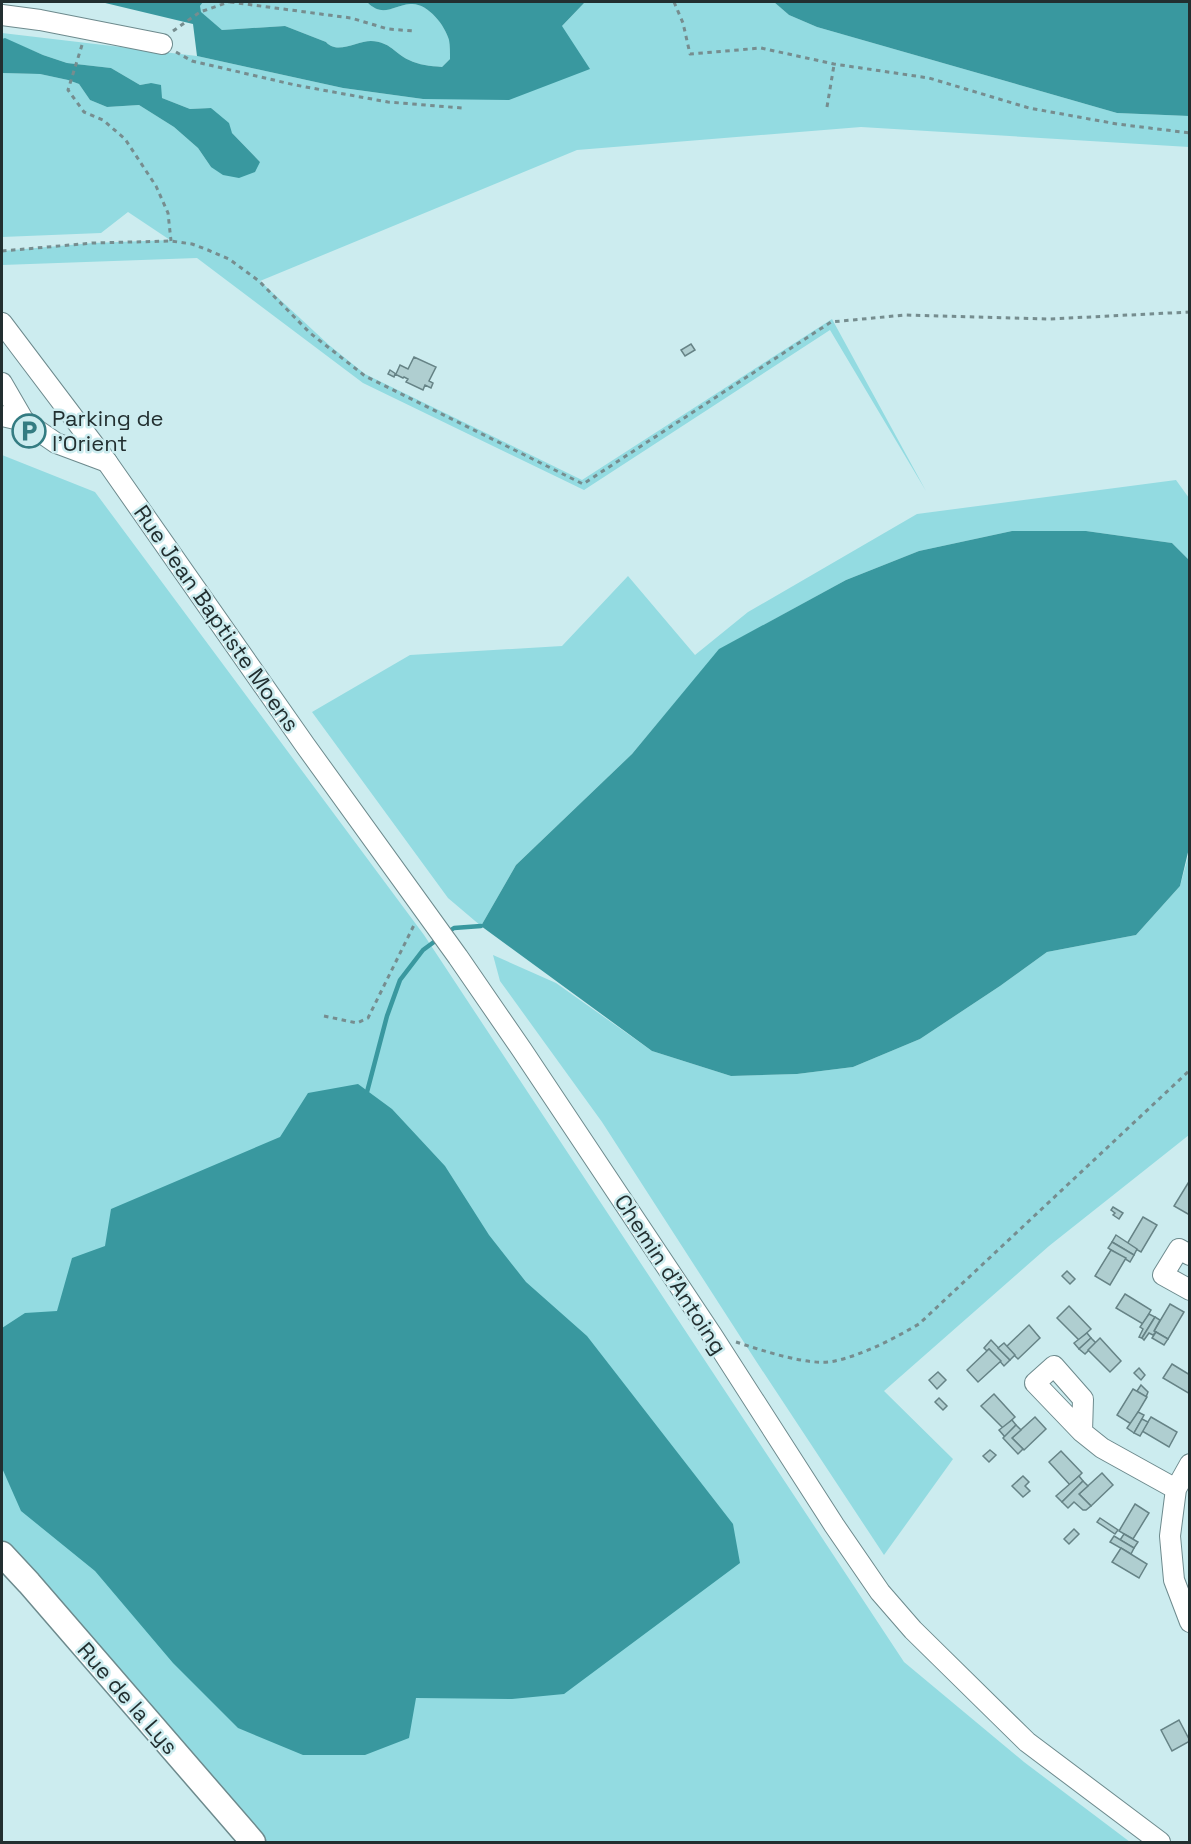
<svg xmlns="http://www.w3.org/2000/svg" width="1191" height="1844" viewBox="0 0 1191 1844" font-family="'Space Grotesk',sans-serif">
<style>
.green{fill:#93dbe1}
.water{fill:#39989f}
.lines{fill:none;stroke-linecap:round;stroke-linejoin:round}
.stream{stroke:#39989f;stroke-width:4.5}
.building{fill:#afced0;stroke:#668386;stroke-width:1.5}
.minor-casing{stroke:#6d8a8d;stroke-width:22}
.major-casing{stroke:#6d8a8d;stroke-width:27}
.path{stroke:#768d8f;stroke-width:3;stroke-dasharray:4.5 4.5;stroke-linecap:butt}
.minor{stroke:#fff;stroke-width:20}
.major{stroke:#fff;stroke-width:24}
.labels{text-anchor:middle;stroke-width:5;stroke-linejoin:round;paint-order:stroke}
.poi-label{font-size:22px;fill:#222f30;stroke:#ccecef;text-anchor:start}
.street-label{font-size:22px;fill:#222f30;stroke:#ccecef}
</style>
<rect width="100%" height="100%" fill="#ccecef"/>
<g class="green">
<path d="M203,2H367C383,18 392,6 410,4C427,2 445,25 449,40C450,46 450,53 450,59L442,67C430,66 419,65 409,60C394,53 391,42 371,41C357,41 337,55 326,42L285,26L222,30L200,12V6Z"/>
<path d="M585,2H774L789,15L817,27L1117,113L1189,116V147L861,127L577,150L260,281L329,345L365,374L582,480L832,319L926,491L830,330L584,490L363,383L197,258L2,265V251L93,243L170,240L128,212L101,233L2,237V73L40,74L68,80L79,84L90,100L107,107L139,105L174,127L198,148L211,167L260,162L232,133L211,108L190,109L162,98L151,83L140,85L111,68L67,63L43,55L5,39H2V33L197,56L343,88L423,99L562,26Z"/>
<path d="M2,455L95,492L424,935L904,1662L1024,1762L1130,1842H260L2,1543Z"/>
<path d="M1176,480L1189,498V560L1172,543L1086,531H1012L919,551L846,580L720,649L632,754L516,865L481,926L448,898L312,712L410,655L562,646L628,576L695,655L748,612L917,514Z"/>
<path d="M1189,853V1135L1049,1246L884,1391L953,1459L884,1555L756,1361L602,1122L500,981L493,955L556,983L652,1051L731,1076L797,1074L853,1067L920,1039L1000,986L1047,952L1136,935L1180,886Z"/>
</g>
<g class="water">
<path d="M101,2H203L200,6L201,12L222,30L285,26L326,42C337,55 357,41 371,41C391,42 394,53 409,60C419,65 430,66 442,67L450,59C450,53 450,46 449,40C445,25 427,2 410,4C392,6 383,18 367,2H585L562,26L590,69L509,100L423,99L343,88L197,56L193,24Z"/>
<path d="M774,2H1189V116L1117,113L817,27L789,15Z"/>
<path d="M5,38L43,55L67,63L111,68L140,85L151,83L161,85L162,98L190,109L211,108L229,123L232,133L260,162L255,172L239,178L223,175L211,167L198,148L174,127L139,105L107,107L90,100L79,84L68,80L40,74L2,73V39Z"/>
<path d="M1012,531H1086L1172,543L1189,560V848L1180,886L1136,935L1047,952L1000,986L920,1039L853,1067L797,1074L731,1076L652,1051L481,926L516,865L632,754L719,649L846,580L919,551Z"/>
<path d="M358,1084L392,1109L445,1166L489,1235L526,1282L587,1336L733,1524L740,1563L564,1694L512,1699L416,1698L409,1738L365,1755H303L238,1728L173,1663L95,1571L21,1511L2,1468V1328L25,1313L57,1311L72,1258L105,1246L111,1209L280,1137L308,1093Z"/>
</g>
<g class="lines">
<g class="stream">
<path d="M448,932L454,928L481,926"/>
<path d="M367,1092L387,1016L400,980L423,950L438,939"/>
</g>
</g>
<g class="building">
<path d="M691,344L695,350L685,356L681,350Z"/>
<path d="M414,357L436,367L429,381L433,383L431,388L425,385L423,390L406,382L408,379L404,377L403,378L395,374L394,377L388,374L390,370L396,374L400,365L408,369Z"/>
<path d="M1190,1180V1212L1188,1214L1174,1206Z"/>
<path d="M1113,1207L1123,1213L1119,1219L1113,1215L1115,1213L1111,1210Z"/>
<path d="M1143,1217L1157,1225L1141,1252L1127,1244Z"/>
<path d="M1116,1235L1137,1249L1134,1255L1112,1242Z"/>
<path d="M1112,1242L1134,1255L1130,1262L1108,1248Z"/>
<path d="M1111,1250L1126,1258L1110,1285L1095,1276Z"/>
<path d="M1067,1271L1075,1279L1070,1284L1062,1276Z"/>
<path d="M1125,1294L1151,1310L1143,1324L1116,1308Z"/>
<path d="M1170,1304L1184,1312L1168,1339L1154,1331Z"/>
<path d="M1069,1306L1091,1329L1079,1340L1057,1318Z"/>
<path d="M1149,1314L1155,1317L1142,1338L1139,1337L1143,1329L1140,1327Z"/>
<path d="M1155,1317L1160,1320L1154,1331L1156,1332L1153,1335L1149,1333L1144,1340L1142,1338Z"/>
<path d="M1029,1325L1040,1338L1018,1359L1006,1347Z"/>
<path d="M1156,1332L1168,1339L1164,1345L1152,1338Z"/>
<path d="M1087,1333L1091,1338L1079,1349L1074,1343Z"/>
<path d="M1091,1338L1096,1343L1085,1354L1079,1349Z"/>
<path d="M1100,1338L1121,1361L1110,1372L1088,1350Z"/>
<path d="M991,1340L1010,1360L1004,1366L989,1349L987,1351L984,1348Z"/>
<path d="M1004,1343L1015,1355L1010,1360L998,1348Z"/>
<path d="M989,1349L1001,1361L978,1382L967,1370Z"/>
<path d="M1172,1364L1190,1375V1394L1163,1378Z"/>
<path d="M1139,1368L1145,1375L1141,1380L1134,1373Z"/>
<path d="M938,1372L946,1380L937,1389L929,1380Z"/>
<path d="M1141,1385L1148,1392L1146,1397L1137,1391Z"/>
<path d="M1133,1389L1147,1397L1131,1424L1117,1415Z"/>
<path d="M994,1394L1015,1417L1003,1428L981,1406Z"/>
<path d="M939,1398L947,1406L943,1410L935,1402Z"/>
<path d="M1138,1412L1144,1415L1134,1433L1127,1428Z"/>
<path d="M1035,1417L1046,1429L1024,1450L1012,1438Z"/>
<path d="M1151,1417L1177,1432L1169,1447L1142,1431Z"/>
<path d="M1142,1419L1148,1422L1140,1436L1134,1433Z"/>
<path d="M1012,1420L1016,1425L1005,1437L999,1430Z"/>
<path d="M1016,1425L1021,1430L1012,1438L1023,1449L1018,1454L1003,1438Z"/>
<path d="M990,1450L996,1455L989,1462L983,1456Z"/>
<path d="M1061,1451L1082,1473L1070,1485L1049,1462Z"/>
<path d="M1102,1473L1113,1485L1091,1506L1079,1494Z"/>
<path d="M1023,1476L1029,1482L1025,1486L1030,1491L1023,1497L1012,1486Z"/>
<path d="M1079,1476L1083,1481L1062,1502L1056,1496Z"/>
<path d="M1083,1481L1088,1486L1079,1494L1091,1506L1086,1510H1083L1074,1502L1068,1508L1062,1502Z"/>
<path d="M1135,1504L1149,1513L1133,1539L1119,1531Z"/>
<path d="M1100,1518L1118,1530L1115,1534L1097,1522Z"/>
<path d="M1074,1529L1079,1534L1069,1544L1064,1539Z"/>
<path d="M1124,1534L1138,1542L1134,1548L1120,1540Z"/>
<path d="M1114,1536L1134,1548L1131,1554L1110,1542Z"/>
<path d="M1121,1548L1147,1564L1139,1578L1112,1562Z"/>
<path d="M1179,1720L1190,1741L1172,1751L1161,1730Z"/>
</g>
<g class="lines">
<defs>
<g id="minor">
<path d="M2,15L40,20L162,44"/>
<path d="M2,323L107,462L305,745L458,957L522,1050L712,1335L834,1525L880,1592L913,1630L1027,1742L1160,1842"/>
<path d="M2,383L24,421"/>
<path d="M2,416L24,421L56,443L107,462"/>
<path d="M1190,1255L1179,1249L1163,1275L1190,1290"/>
<path d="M1082,1432L1083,1399L1054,1366L1035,1383L1082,1432L1102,1448L1176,1489"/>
<path d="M1190,1464L1176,1489L1170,1536L1174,1580L1190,1622"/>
</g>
<path id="major" d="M2,1554L29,1583L253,1842"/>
</defs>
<use href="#minor" class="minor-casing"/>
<use href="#major" class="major-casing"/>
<g class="path">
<path d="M230,2L351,18L388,29L414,31"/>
<path d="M674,2L683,23L690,54L761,48L834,64L929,78L1029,108L1117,124L1190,133"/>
<path d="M173,31L200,12L229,2"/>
<path d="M82,45L68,90L84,112L103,120L125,139L156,186L168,213L171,241"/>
<path d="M176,52L192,61L295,85L388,102L462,108"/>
<path d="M827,107L834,65"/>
<path d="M2,251L93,243L171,241L192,244L208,250L229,259L259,281L310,333L365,376L583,484L831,322L905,315L1049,319L1190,312"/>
<path d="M324,1016L357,1023L368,1018L415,923"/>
<path d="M736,1342C761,1350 810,1367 835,1361C865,1354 893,1339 919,1324L1190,1070"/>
</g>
<use href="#minor" class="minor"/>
<use href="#major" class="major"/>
</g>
<defs>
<symbol id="parking-ring" viewBox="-11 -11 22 22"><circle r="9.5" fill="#ccecef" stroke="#347c82" stroke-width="1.5"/><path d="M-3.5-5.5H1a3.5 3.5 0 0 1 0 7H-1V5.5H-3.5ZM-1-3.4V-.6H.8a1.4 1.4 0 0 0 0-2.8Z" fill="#347c82"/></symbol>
</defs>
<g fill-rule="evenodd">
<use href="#parking-ring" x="10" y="412" width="38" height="38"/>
</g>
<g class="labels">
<g class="poi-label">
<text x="52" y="426">Parking de<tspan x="52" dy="25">l'Orient</tspan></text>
</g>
<g class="street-label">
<text transform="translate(217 618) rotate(55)" y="8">Rue Jean Baptiste Moens</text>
<text transform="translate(671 1274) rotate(57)" y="8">Chemin d'Antoing</text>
<text transform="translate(128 1698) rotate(49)" y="8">Rue de la Lys</text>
</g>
</g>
<rect width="1191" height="1844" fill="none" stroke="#222f30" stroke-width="6"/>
</svg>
